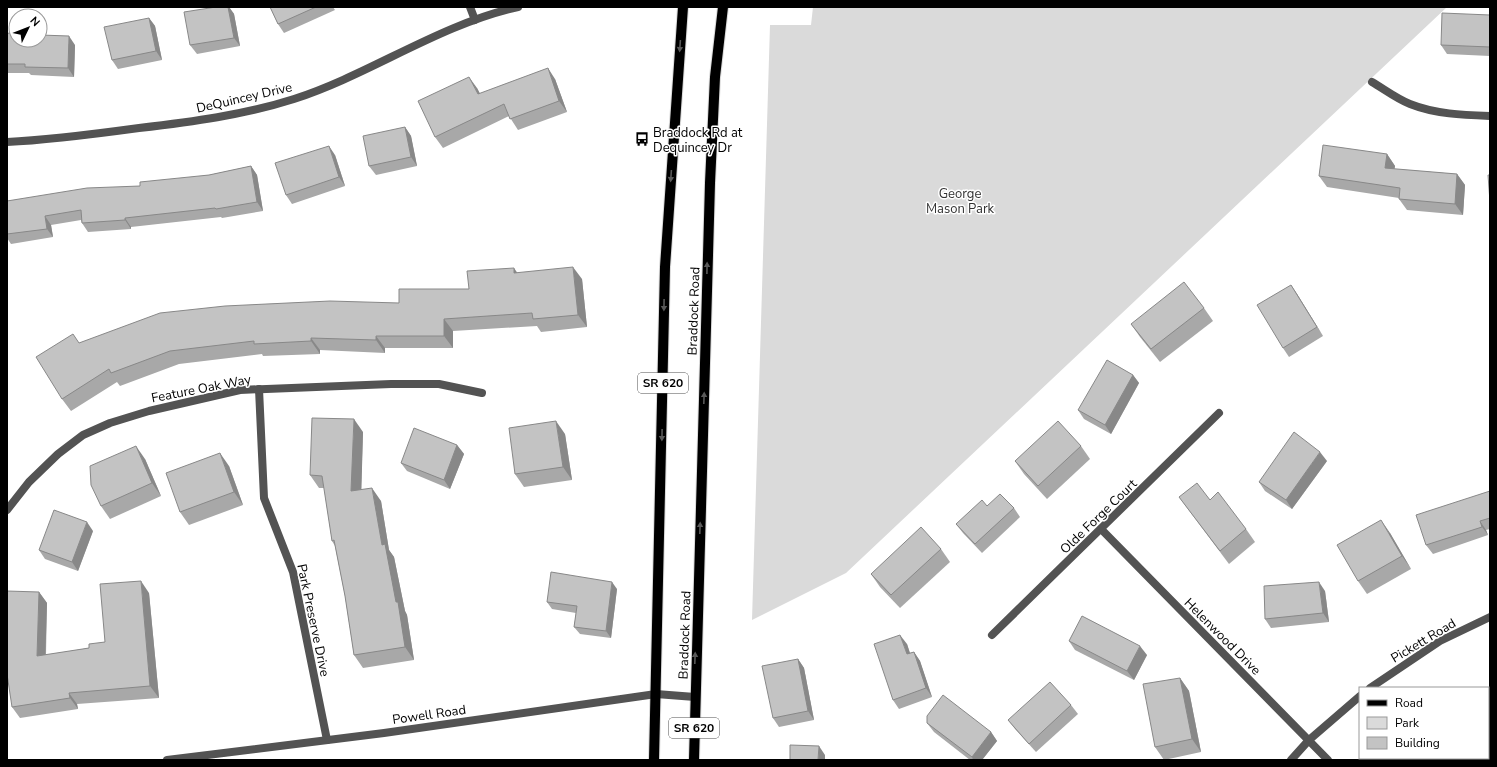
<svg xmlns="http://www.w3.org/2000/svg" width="1497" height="767" viewBox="0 0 1497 767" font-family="'Nunito Sans',sans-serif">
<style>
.green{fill:#dadada}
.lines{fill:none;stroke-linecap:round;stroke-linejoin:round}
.primary-casing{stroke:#dbdbdb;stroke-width:12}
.street{stroke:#535353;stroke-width:8}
.primary{stroke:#000;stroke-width:10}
.wall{fill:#a8a8a8}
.shaded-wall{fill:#888}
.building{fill:#c3c3c3;stroke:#888}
.oneway{fill:#595959}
.labels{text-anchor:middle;stroke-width:3;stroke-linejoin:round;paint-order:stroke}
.shield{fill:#fff;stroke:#4c4c4c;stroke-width:1}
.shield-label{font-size:12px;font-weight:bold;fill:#000}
.street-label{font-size:13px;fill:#000;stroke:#fff}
.poi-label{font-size:13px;fill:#000;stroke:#fff;text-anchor:start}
.park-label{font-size:13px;fill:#313131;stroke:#fff}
</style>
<rect width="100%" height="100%" fill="#fff"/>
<path class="green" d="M813,7H1447L846,573L752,620L770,25H811Z"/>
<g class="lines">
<defs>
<g id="primary">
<path d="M654,760L665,267L683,7"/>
<path d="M694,760L710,183L715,77L723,7"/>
</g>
</defs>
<use href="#primary" class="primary-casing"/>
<g class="street">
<path d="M470,7L475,20"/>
<path d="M1372,82C1384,89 1397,99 1410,104C1435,114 1463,115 1490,116"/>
<path d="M7,142C51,140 95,134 139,128C191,122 244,115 294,99C371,74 438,25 518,7"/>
<path d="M259,389L264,498L293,572L327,740"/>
<path d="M7,510L29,482L58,454L83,435L110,423L149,411L240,390L391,384H439L482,393"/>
<path d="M1101,529L1328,760"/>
<path d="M992,635L1219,413"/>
<path d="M1370,688L1440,641L1490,617"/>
<path d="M167,760L384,733L656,694L695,697"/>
<path d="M1291,760L1309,740L1360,696"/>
</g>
<use href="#primary" class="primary"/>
</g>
<g class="wall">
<path d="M216,7H229L234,14L240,46L197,54L190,45Z"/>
<path d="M270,7H333L335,10L284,33L278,24Z"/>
<path d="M1490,15V56L1447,54L1441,45Z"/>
<path d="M149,18L155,26L162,60L118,69L112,60Z"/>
<path d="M7,33L75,45L74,77L31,75L29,73H7Z"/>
<path d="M555,79L567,112L518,130L509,116L443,148L435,137L477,88L480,94Z"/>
<path d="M405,127L411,136L417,166L376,175L369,166Z"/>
<path d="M1387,154L1395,166L1394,169L1457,174L1465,185L1463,215L1407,210L1399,199V198L1327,187L1319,176Z"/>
<path d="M335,155L345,186L292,204L286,195Z"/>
<path d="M251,166L257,175L263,211L222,218L221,217L131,227V229L88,232L82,223L81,220L51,225L53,237L11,244L7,238V201L140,186L209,175Z"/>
<path d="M517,273L582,279L587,327L541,332L537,326L453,331V348H385V353L320,350V354L263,356L262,354L179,364L120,386L117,382L71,411L62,399L80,343L399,303L469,289Z"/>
<path d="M1291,285L1297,294L1323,336L1289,357L1283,348Z"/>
<path d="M1204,308L1213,321L1160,362L1140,337L1131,324Z"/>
<path d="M1133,375L1139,383L1111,434L1084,419L1078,410Z"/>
<path d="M363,432L361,490L381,501L389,550L394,557L405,611L407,615L414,660L363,668L354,655L345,596L335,546L332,541L324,488H319L310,475Z"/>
<path d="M565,434L572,480L524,487L515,474Z"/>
<path d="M457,445L464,454L450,489L407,471L401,463Z"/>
<path d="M1081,446L1090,459L1047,499L1024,474L1015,461Z"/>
<path d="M145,459L161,496L110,519L101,506Z"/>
<path d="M1327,461L1292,509L1265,491L1259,482Z"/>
<path d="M229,466L243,505L189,525L180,512Z"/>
<path d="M1490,491V529L1486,530L1488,535L1433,554L1426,545Z"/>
<path d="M1179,497L1210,500L1246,529L1255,542L1229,564Z"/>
<path d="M987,506L1014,508L1020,517L982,553L963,533L956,524Z"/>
<path d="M93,531L78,571L45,559L39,550Z"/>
<path d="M1390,533L1411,569L1367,594L1358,581Z"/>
<path d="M941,549L950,562L900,608L880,587L871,574Z"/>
<path d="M617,589L611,638L580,634L574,627L576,613L552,609L547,602Z"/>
<path d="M1325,591L1329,622L1271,628L1265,619Z"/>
<path d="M39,592L47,603L46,655L89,648L105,642L149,593L159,698L77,704L78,709L20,718L12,707Z"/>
<path d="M1069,641L1147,655L1134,680L1075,650Z"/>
<path d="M907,644L910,653L914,652L920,661L932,697L899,709L893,700Z"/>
<path d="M798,659L804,668L814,720L779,727L773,718Z"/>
<path d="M1180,678L1189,691L1201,752L1164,760L1155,747Z"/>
<path d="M1071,705L1078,714L1036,752L1015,729L1008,720Z"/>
<path d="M927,723L991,732L997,741L982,760H970L934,732Z"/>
</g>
<g class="shaded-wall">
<path d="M228,7H229L234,14L240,46L234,38Z"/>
<path d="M149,18L155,26L162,60L156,51Z"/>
<path d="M69,36L75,45L74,77L68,68Z"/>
<path d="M548,68L555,79L567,112L559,101Z"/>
<path d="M469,77L477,88L486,105L478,94Z"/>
<path d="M405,127L411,136L417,166L411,157Z"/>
<path d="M329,146L335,155L345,186L339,177Z"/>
<path d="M1387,154L1395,166L1393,179L1385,168Z"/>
<path d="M251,166L257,175L263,211L257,202Z"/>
<path d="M1457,174L1465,185L1463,215L1455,204Z"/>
<path d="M45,216L51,225L53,237L47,229Z"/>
<path d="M125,218L131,227V229L125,220Z"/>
<path d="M573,267L582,279L587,327L578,315Z"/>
<path d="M514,268L523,281L514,273Z"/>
<path d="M1291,285L1297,294L1323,336L1317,327Z"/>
<path d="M444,319L453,331V348L444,336Z"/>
<path d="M376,336L385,348V353L376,340Z"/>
<path d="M311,338L320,350V354L311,341Z"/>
<path d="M1133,375L1139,383L1111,434L1105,425Z"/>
<path d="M354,419L363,432L361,504L351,491Z"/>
<path d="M556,421L565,434L572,480L563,467Z"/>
<path d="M457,445L464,454L450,489L444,480Z"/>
<path d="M136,446L145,459L161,496L152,483Z"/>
<path d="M1320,452L1327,461L1292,509L1286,500Z"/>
<path d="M220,453L229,466L243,505L234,492Z"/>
<path d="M372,488L381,501L389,550L394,557L405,611L407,615L414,660L405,647L396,602L382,545Z"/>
<path d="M1381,520L1390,533L1411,569L1402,556Z"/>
<path d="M1480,521L1486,530L1488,535L1482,527Z"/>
<path d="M87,522L93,531L78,571L72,562Z"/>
<path d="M141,581L149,593L159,698L150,686Z"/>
<path d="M612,582L617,589L611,638L606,631Z"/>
<path d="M1319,582L1325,591L1329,622L1323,613Z"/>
<path d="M39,592L47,603L45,668L37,656Z"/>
<path d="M900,635L907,644L913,663L907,654Z"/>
<path d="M1140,646L1147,655L1134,680L1127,671Z"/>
<path d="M914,652L920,661L932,697L926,688Z"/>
<path d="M798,659L804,668L814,720L808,711Z"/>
<path d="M1180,678L1189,691L1201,752L1192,739Z"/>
<path d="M69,693L77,704L78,709L70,698Z"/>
<path d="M991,732L997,741L982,760H973L972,757Z"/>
<path d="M819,746L825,755V760H818Z"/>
<path d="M1461,758H1465L1466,760H1462Z"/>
</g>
<g class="building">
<path d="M216,7H228L234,38L190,45L184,12Z"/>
<path d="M270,7H316L278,24Z"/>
<path d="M1442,13L1490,15V47L1441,45Z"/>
<path d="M149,18L156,51L112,60L104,27Z"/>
<path d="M7,33L16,34V40H40V35L69,36L68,68L25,67V64H7Z"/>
<path d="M548,68L559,101L510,119L504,104L435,137L418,101L469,77L478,94Z"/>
<path d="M405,127L411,157L369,166L363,136Z"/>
<path d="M1323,145L1387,154L1385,168L1457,174L1455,204L1399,199L1400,188L1319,176Z"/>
<path d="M329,146L339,177L286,195L275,163Z"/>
<path d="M251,166L257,202L216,209L215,208L125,218V220L82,223L81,210L45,216L47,229L7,234V201L87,188L140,186V182L209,175Z"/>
<path d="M1488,175H1490V202Z"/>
<path d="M573,267L578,315L533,319L532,313L444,319V336H376V340L311,338V341L254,344V341L170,351L111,373L109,369L62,399L36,357L73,334L79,343L160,313L225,306L330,301L399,303V289H469L467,271L514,268V273Z"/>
<path d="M1184,282L1204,308L1151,349L1131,324Z"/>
<path d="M1291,285L1317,327L1283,348L1257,305Z"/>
<path d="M1107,360L1133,375L1105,425L1078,410Z"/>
<path d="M312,418L354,419L351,491L372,488L382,545L385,544L396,602H398L405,647L354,655L345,596L334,540L332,541L322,476L310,475Z"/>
<path d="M556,421L563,467L515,474L509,428Z"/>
<path d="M1058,421L1081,446L1038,486L1015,461Z"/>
<path d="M414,428L457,445L444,480L401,463Z"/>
<path d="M1294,432L1320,452L1286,500L1259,482Z"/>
<path d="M136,446L152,483L101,506L91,485L90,466Z"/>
<path d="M220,453L234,492L180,512L166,473Z"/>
<path d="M1197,483L1210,500L1218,492L1246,529L1220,551L1179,497Z"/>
<path d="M1490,491V518L1480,521L1482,527L1426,545L1416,515Z"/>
<path d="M1000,494L1014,508L975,544L956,524L982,500L987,506Z"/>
<path d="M54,510L87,522L72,562L39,550Z"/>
<path d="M1381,520L1402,556L1358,581L1337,545Z"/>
<path d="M921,527L941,549L891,595L871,574Z"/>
<path d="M551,572L612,582L606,631L574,627L577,606L547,602Z"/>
<path d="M141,581L150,686L69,693L70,698L12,707L7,674V591L39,592L37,656L89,648V644L105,642L100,584Z"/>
<path d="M1319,582L1323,613L1265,619L1264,586Z"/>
<path d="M1082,616L1140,646L1127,671L1069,641Z"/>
<path d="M900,635L907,654L914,652L926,688L893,700L874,644Z"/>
<path d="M798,659L808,711L773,718L762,666Z"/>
<path d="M1180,678L1192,739L1155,747L1143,684Z"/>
<path d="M1050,682L1071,705L1029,744L1008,720Z"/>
<path d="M1490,691V730L1488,726V692Z"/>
<path d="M943,695L991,732L972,757L927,723V716Z"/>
<path d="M790,745L819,746L818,760H790Z"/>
<path d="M1427,758H1461L1462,760H1427Z"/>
</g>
<defs><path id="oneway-solid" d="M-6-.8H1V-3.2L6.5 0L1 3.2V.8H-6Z"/></defs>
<g class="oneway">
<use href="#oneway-solid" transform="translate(680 46) rotate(94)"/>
<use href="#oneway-solid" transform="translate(671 176) rotate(94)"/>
<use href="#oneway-solid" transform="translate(707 268) rotate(-89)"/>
<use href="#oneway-solid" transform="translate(664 305) rotate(91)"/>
<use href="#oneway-solid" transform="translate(704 398) rotate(-88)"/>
<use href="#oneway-solid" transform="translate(662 435) rotate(91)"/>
<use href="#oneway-solid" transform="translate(700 528) rotate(-88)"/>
<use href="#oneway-solid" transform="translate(695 658) rotate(-88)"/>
</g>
<defs>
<symbol id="bus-bare" viewBox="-9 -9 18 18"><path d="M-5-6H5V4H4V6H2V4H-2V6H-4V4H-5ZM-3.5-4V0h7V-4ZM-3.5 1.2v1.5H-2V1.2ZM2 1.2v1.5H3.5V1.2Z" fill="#000" stroke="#fff" stroke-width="2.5" paint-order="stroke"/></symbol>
</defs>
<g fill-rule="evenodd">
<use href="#bus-bare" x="632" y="129" width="20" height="20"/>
</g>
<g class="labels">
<g class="shield">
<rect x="638" y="373" width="50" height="20" rx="3"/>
<rect x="669" y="718" width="50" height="20" rx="3"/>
</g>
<g class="shield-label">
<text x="663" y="387">SR 620</text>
<text x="694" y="732">SR 620</text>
</g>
<g class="street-label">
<text transform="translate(244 97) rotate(-13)" y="5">DeQuincey Drive</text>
<text transform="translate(693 311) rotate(-88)" y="5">Braddock Road</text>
<text transform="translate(201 388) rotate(-11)" y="5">Feature Oak Way</text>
<text transform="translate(1098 516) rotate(-44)" y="5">Olde Forge Court</text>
<text transform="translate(314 620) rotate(78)" y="5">Park Preserve Drive</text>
<text transform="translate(684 635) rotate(-88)" y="5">Braddock Road</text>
<text transform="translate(1223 636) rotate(45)" y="5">Helenwood Drive</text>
<text transform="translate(1423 640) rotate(-31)" y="5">Pickett Road</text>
<text transform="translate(429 714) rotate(-8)" y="5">Powell Road</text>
</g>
<g class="poi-label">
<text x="653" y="137">Braddock Rd at<tspan x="653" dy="15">Dequincey Dr</tspan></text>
</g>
<g class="park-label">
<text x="960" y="198">George<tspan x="960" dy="15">Mason Park</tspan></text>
</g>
</g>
<rect width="1497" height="767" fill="none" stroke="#000000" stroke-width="16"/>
<rect x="1359" y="687" width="130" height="72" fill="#ffffff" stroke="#999999"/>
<rect x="1367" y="700" width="20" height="6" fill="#000000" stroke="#999999"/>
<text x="1395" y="707" font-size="12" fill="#000000">Road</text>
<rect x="1367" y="717" width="20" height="12" fill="#dadada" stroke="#999999"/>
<text x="1395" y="727" font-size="12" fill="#000000">Park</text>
<rect x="1367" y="737" width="20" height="12" fill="#c3c3c3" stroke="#999999"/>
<text x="1395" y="747" font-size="12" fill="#000000">Building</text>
<g transform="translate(28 28) rotate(47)"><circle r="19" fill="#ffffff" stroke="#999999"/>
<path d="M0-3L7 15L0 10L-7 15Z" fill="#000000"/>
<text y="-6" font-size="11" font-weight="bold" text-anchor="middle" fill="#000000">N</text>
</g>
</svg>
